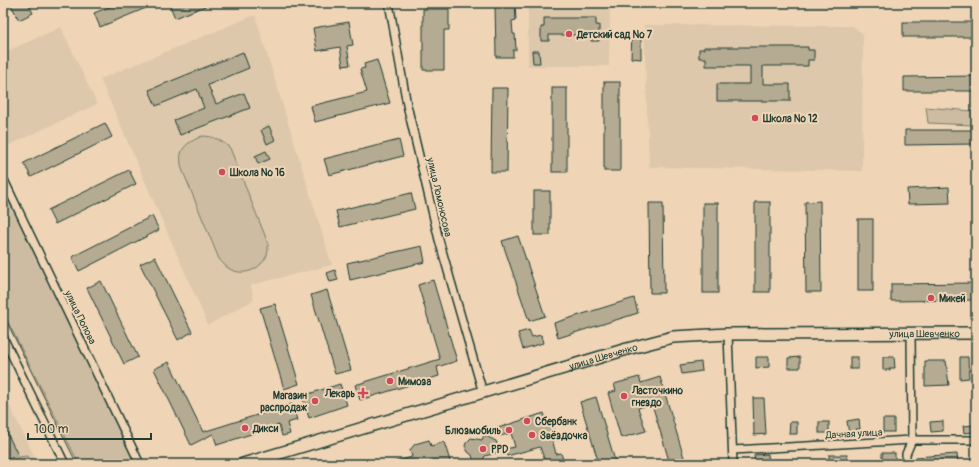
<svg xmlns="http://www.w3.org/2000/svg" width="979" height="467" viewBox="0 0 979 467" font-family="Pangolin,sans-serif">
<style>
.built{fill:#ddc8ab}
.green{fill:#cdbca1;stroke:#767c6a}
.building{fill:#b4ab92;stroke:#1f3d34}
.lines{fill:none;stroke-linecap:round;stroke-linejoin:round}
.street-casing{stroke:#1f3d34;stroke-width:10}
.primary-casing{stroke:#1f3d34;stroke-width:14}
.street{stroke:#efd5b6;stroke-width:7}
.primary{stroke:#efd5b6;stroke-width:11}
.tram{stroke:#1f3d34;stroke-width:1}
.poi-dot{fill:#d1495b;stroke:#efd5b6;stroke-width:1.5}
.labels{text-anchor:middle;stroke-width:4;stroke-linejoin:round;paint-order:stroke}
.poi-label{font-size:10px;font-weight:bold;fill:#1f3d34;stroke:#efd5b6;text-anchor:start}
.street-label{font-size:10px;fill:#1f3d34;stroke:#efd5b6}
</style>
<rect width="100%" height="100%" fill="#efd5b6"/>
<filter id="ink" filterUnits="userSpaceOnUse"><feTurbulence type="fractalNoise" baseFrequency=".025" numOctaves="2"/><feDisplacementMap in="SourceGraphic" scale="8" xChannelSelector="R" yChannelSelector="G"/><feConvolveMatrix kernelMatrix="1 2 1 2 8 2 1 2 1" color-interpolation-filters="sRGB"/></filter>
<g filter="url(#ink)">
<g class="built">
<path d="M528,3H610L609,66H528Z"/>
<rect x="627" y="3" width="228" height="6"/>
<path d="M255,15L332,265L251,285L254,300L208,325L100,79Z"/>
<path d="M644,25L853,26L863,34L862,171L649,167Z"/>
<path d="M61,27L97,104L3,148V53Z"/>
<path d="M3,392L38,464H3Z"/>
</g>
<g class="green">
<path d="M926,107L972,111V125L928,123Z"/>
<path d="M202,136C214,136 221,140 230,148L268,243C268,247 268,252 267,255C260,271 242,277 228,268C225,266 222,262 219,259L182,169C177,149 185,144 202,136Z"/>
<path d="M3,181L139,464H79L3,312Z"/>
<path d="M27,456L31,464H3V458L5,463L19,457Z"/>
</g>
<g class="building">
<path d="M10,3H28L33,13L19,20Z"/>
<path d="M119,3H158L100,27L94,13Z"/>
<path d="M169,3H213L175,18Z"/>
<path d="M495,3L515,4L516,20L512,21L513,34H515L516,50H513V57H496Z"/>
<path d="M423,9H449V30H444V70H423Z"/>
<path d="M544,18H596V25H599V41H591V35H549V41H541V27H544Z"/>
<path d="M349,22L353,45L347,46L350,65L343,66L340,47L317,51L313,28Z"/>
<rect x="903" y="22" width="73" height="15"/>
<path d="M632,33H641V59L631,58Z"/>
<path d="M704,47H808V50H814V60H808V66H763V84H790V101H717V84H750V66H706V58H699V49H704Z"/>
<path d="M532,51H539L540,63H533Z"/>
<path d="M243,52L249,68L208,85L216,104L244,93L250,108L180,135L174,120L204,108L197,89L156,106L149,90Z"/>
<path d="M377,60L390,103L315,122L311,106L367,92L360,69L365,68L364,64Z"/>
<path d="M976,76V91H904V77Z"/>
<rect x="604" y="82" width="16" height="89"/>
<path d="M492,88H508L507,172H491Z"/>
<rect x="552" y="88" width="15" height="84"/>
<path d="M105,123L112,137L31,177L24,163Z"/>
<path d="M269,126L275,140L267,144L261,130Z"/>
<path d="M905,130H976V144L905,145Z"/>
<path d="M399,140L403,156L329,175L324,159Z"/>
<path d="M266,151L270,159L258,164L255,156Z"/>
<path d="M129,170L136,184L55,224L48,210Z"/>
<path d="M949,187L950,203L908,204L907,189Z"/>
<rect x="534" y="191" width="16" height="44"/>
<path d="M411,193L415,209L340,227L336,211Z"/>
<path d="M820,201L821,292H806L805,202Z"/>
<rect x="755" y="202" width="15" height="90"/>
<path d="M649,203H663L664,293H650Z"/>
<rect x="703" y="203" width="15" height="90"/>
<path d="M152,216L159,230L79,271L72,257Z"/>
<rect x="858" y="219" width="15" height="72"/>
<path d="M518,236L545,316L529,321L502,241Z"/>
<path d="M422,246L425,262L350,280L347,263Z"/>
<path d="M155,257L192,332L178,340L140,264Z"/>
<path d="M335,270L338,280L330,282L327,273Z"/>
<path d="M433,280L457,361L437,367L439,376L360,400L355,385L440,359L418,285Z"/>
<path d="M101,281L138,357L124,364L87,288Z"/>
<path d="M974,283L975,300L891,301V284Z"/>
<path d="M327,290L351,370L335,374L311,295Z"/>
<path d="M634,298L638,313L558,338L554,323Z"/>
<path d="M275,304L299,384L284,389L260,308Z"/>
<path d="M529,330L532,337L541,335L543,343L523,349L518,333Z"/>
<path d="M756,357H769V367L756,368Z"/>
<path d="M800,357V368H788V358Z"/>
<rect x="850" y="357" width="8" height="12"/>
<path d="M883,357H894L895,368H890V370H883Z"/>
<path d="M960,357H968L969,378L960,379Z"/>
<path d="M925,361H946L949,385L925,386Z"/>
<path d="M169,362L203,432L292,404L297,420L287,423L290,434L282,436L279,425L217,445L213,434L191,445L154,369Z"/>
<path d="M701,362L702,371L682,374L680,365Z"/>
<path d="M639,377L641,383L660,377L685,461L670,464L652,404L638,408L646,431L621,438L608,393L616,391L614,384Z"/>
<path d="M340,384L347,405L309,418L302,396Z"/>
<path d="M596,397L616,464H599L580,402Z"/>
<path d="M753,398H764L766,434L754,435Z"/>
<path d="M544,413L547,423L551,422L555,434L551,435L556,454L561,453L564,463L560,464H546L540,447L507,456L505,449L515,447L511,433L500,436L498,428Z"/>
<path d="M859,419L860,429H856L857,433L849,434L847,421Z"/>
<rect x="883" y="419" width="11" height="13"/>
<path d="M943,421V431L931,432L930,422Z"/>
<path d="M790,422H797V434H789Z"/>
<rect x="819" y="422" width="10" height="11"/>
<path d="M3,425L18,455L6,460L3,454Z"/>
<path d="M975,425L976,432L964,433L963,426Z"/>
<path d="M484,435L496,441L500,452L485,456L481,464H478L474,462L472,455L468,452L465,446L466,443L471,438L482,440Z"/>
<path d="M429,440L431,446L444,442L451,464H395L394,462L412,457L410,450L415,444Z"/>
<rect x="882" y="453" width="13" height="9"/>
<path d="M768,454L769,464H755L754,455Z"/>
<path d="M957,454L958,464H941L940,461L926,462V464H917L916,457Z"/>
<rect x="829" y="455" width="18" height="9"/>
</g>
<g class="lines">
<defs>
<g id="street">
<path d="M389,3L407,105L439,240L483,393"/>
<path d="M3,178L140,464"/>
<path d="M728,334L733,464"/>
<path d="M3,337L65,464"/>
<path d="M733,450L912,440H976"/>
<path d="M906,464V454L912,440L911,333"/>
</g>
<g id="primary">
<path id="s1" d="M243,464L627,349L673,337L728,334L976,333"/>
</g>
</defs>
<use href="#street" class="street-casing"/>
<use href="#primary" class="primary-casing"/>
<use href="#street" class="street"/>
<use href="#primary" class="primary"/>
<path class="tram" d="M3,314L77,464"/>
</g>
</g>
<g class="poi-dot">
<circle cx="569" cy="34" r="4"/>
<circle cx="755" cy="118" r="4"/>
<circle cx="222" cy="172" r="4"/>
<circle cx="931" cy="298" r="4"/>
<circle cx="390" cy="381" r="4"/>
<path d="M361 387h4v4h4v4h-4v4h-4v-4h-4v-4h4z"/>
<circle cx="624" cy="396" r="4"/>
<circle cx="315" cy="401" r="4"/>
<circle cx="527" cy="421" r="4"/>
<circle cx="245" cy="428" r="4"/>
<circle cx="509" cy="430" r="4"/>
<circle cx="532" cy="435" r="4"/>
<circle cx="483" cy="449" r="4"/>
</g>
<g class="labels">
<g class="poi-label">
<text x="577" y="38">Детский сад № 7</text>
<text x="763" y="122">Школа № 12</text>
<text x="230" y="176">Школа № 16</text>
<text x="939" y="302">Микей</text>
<text x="398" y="385">Мимоза</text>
<text x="632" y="394">Ласточкино<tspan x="632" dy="12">гнездо</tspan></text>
<text x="355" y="397" text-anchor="end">Лекарь</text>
<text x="307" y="399" text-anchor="end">Магазин<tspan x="307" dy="12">распродаж</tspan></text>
<text x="535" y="425">Сбербанк</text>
<text x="253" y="432">Дикси</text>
<text x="501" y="434" text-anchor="end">Блюзмобиль</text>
<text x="540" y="439">Звёздочка</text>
<text x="491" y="453">PPD</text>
</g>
<g class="street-label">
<text transform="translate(440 197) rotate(77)" y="4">улица Ломоносова</text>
<text transform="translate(81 317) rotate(64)" y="4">улица Попова</text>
<text dy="4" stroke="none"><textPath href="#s1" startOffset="700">улица Шевченко</textPath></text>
<text dy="4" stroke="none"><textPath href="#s1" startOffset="376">улица Шевченко</textPath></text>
<text transform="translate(854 433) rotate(-3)" y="4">Дачная улица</text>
</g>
</g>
<rect width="979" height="467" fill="none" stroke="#efd5b6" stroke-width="16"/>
<rect x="8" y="8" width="963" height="451" fill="none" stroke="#1f3d34" stroke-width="1.5" filter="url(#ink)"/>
<path d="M28 433v6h123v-6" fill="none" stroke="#1f3d34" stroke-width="2"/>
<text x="34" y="433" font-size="12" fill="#1f3d34" stroke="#efd5b6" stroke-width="3" paint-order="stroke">100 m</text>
</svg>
